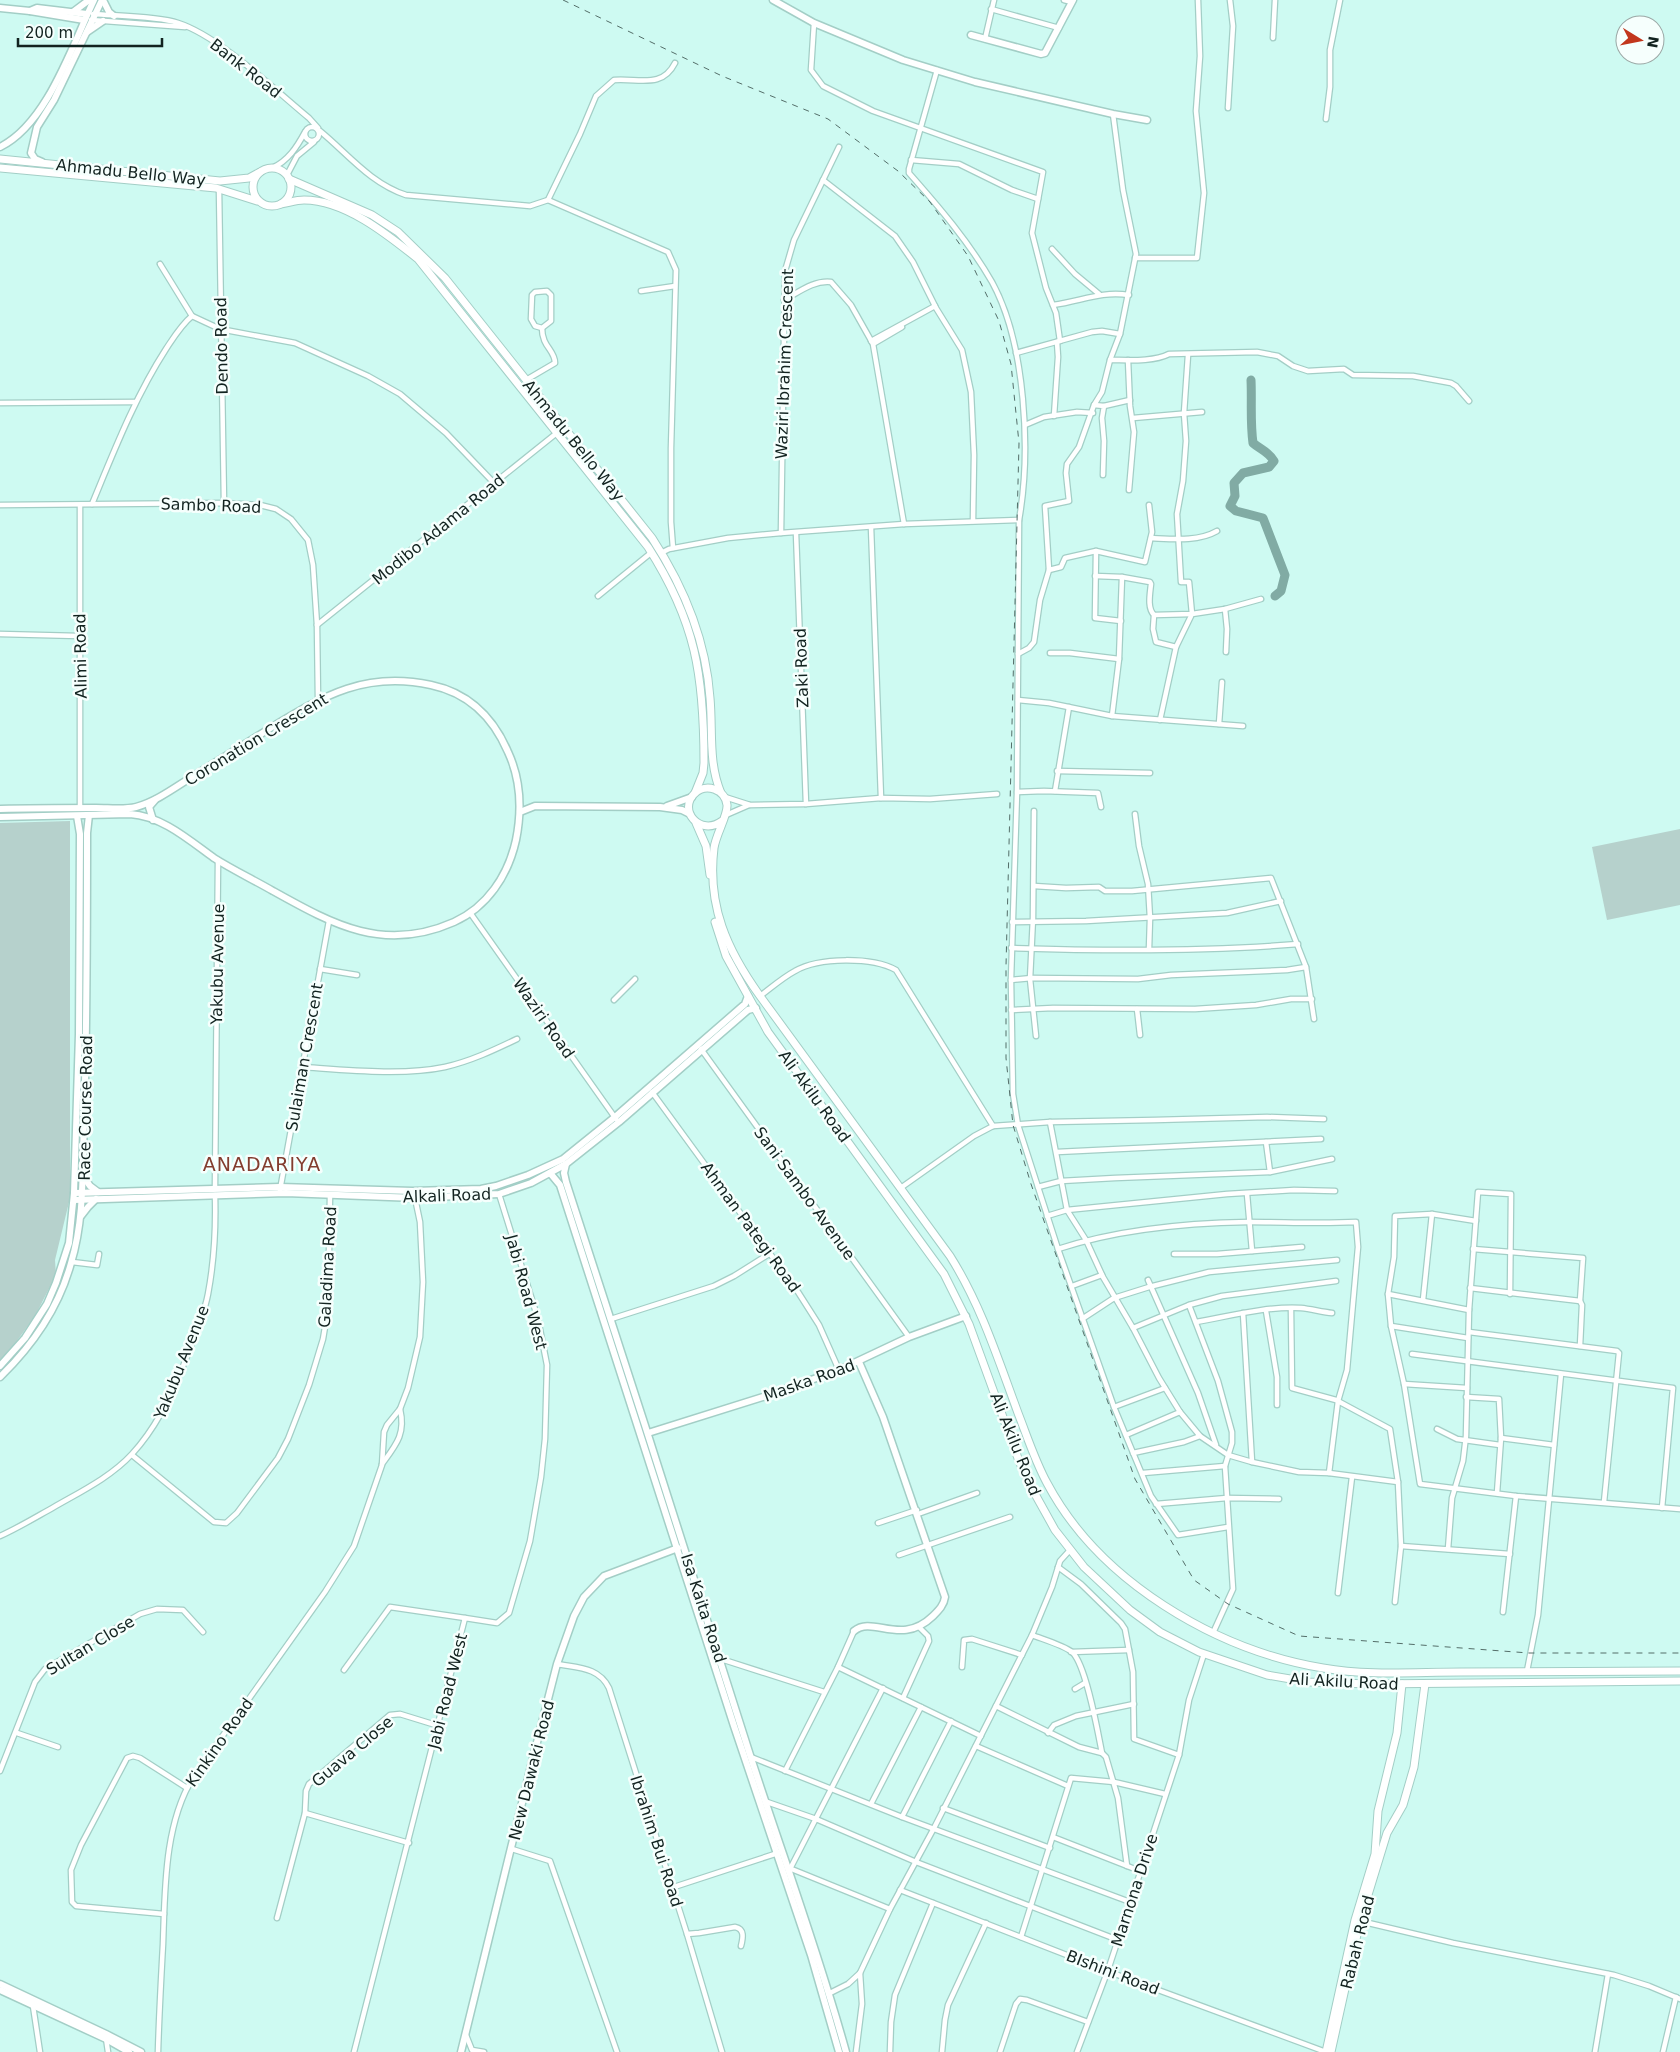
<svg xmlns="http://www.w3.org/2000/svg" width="1680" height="2052" viewBox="0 0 1680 2052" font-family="'DejaVu Sans',sans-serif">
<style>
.green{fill:#b6d1cc}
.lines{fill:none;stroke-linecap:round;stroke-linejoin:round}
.river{stroke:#81aba4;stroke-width:9}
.street-casing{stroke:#a3cec6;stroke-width:7}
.secondary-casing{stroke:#a3cec6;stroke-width:9}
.primary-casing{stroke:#a3cec6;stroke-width:9}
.street{stroke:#fff;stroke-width:4.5}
.secondary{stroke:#fff;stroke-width:6}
.primary{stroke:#fff;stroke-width:7}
.rail{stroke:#546e69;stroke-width:1;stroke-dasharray:6 6;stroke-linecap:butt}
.labels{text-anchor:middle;stroke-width:5;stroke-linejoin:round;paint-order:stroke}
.street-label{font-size:16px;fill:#122320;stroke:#f6fffd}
.quarter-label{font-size:19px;letter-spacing:1px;fill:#833d2f;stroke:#f6fffd}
</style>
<rect width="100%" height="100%" fill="#cefaf2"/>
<g class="green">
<path d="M70,821V1198L55,1260L56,1275L35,1316L8,1353L0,1360V823Z"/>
<path d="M1680,829V905L1607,920L1592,847Z"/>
</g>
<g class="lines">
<path class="river" d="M1251,380C1252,401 1250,422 1253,443C1261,450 1268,451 1274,461L1269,467L1243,473L1234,483L1235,496L1230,506L1236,511L1263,518L1285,575L1281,591L1275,596"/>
<defs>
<g id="street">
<path d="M1064,0L1072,2"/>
<path d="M991,9L1059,28"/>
<path d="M93,14C116,16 157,16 178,23C219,36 275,90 309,118L318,128"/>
<path d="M91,20L185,27"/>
<path d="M814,23L811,70L823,86L873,111L1043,172L1032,233L1046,288L1056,313L1060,341"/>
<path d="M1273,38L1275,0"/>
<path d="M985,39L994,0"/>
<path d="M937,70L909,169V173C939,207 969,242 992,282C1026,344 1031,452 1019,520L1017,792L1011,980L1013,1094L1018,1125L1058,1249L1114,1407L1151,1496L1178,1535L1228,1527"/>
<path d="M1228,108L1233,26L1230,0"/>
<path d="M1326,119L1330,87V50L1340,0"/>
<circle cx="312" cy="134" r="7"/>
<path d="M320,131C348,154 370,183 406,195L530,206L548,200L580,134L596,96L614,80C639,78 662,89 675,63"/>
<path d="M911,160L959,164L1012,190L1038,199"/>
<path d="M272,168C288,161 297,147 305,132"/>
<path d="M287,175L297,156L314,142"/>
<path d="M823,180L895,236L913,262L936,308L962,350L971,392L974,455L973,521"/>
<path d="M219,189L224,503"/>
<path d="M548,200L668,252L676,270L671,448V522L673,548"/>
<path d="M1052,249L1075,274L1099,294"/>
<path d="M1135,258H1197L1204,193L1196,111L1200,56L1198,0"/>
<path d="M160,264L192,316"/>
<path d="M547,291L551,295V321L542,328L535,326L531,319L532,295L535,292Z"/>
<path d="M641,291L675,286"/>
<path d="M784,300C799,292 814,280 831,282L851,305L873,344L904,524"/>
<path d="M1053,305C1082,301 1100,291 1129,295"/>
<path d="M871,341L935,306"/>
<path d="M873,344L902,327"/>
<path d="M1016,353L1092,332L1102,331L1120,334"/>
<path d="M1110,360C1128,360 1153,362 1169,354L1257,352L1278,356L1293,366L1308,371L1344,369L1353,375L1413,376L1451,383L1456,386L1469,401"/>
<path d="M1128,360L1130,406L1134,432L1129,490"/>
<path d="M526,380L555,363C555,350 542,347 542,328"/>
<path d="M0,403L135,402"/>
<path d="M1094,405L1104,406L1102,418L1104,441L1103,475"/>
<path d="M1104,406L1130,400"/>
<path d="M1054,416L1058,357L1057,342"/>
<path d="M1133,418L1202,412"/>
<path d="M1025,425L1044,417L1077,412L1093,413"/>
<path d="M92,504C114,451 135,397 166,349C174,337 181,325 192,316L220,329L295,343L368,376L400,394L446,433L494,483"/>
<path d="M0,505L224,503L260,505L276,509L291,519L308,540L313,565L317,625L318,700"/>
<path d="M871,527L881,798"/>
<path d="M781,533L785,271L794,240L839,147"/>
<path d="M796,533L806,804"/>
<path d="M1151,538C1172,539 1198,542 1217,531"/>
<path d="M1096,551L1095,618L1121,621"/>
<path d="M661,553L669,549L728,538L781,533L904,524L1019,520"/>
<path d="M1049,570L1061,567L1065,558L1096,551L1145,562L1152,532L1149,505"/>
<path d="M1095,576L1122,577L1150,582L1151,584C1150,594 1147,608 1154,615L1153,629L1156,642L1176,647L1160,720"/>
<path d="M598,596L652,552"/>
<path d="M1225,609L1227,629L1226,652"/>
<path d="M1154,615L1192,614L1189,582H1181L1177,514L1183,481L1186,441L1184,413L1188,355"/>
<path d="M317,625L558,432"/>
<path d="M0,634L79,636"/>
<path d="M1176,647L1192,614L1225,609L1261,599"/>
<path d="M1050,653H1070L1119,659"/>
<path d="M1018,654L1029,648L1034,642L1040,600L1049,570L1045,506L1069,501L1066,473L1067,464L1079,447L1094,405L1102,392L1110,360L1120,334L1136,254L1123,190L1113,114"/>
<path d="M1018,700L1049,703L1112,716L1243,726"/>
<path d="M1112,716L1119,659L1122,577"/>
<path d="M1219,724L1222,682"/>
<path d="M1057,771L1150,773"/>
<path d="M1055,791L1069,707"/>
<path d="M1017,792L1044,791L1098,793L1101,807"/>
<path d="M725,797L750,805L806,804L881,798L930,799L997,794"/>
<path d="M80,808V505"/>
<path d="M1034,811L1033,918L1030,979L1036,1036"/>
<path d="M1135,814L1139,846L1148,884L1150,918L1149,949"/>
<path d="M726,815L749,805"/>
<path d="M1034,886L1066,888L1099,887L1105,891H1132L1271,878L1306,967L1314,1019"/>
<path d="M471,914L616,1119"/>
<path d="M1012,922L1086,921L1227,913L1281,901"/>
<path d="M1011,948C1106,951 1202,952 1298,944"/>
<path d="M320,969L357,975"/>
<path d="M1011,980L1032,978L1138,979L1171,975L1287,970L1306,967"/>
<path d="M760,996C771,988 782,978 795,971C819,957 872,957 896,970L993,1126"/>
<path d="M614,1000L635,979"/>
<path d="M1137,1009L1140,1035"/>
<path d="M1011,1010L1053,1008L1195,1009L1256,1005L1291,999H1312"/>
<path d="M701,1049L909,1337"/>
<path d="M302,1067C346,1070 403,1076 445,1067C471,1061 494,1050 517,1039"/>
<path d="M652,1092L798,1292L819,1325L839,1370"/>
<path d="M1050,1122L1067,1210L1086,1240L1103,1277L1133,1328L1159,1378L1180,1412L1200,1436L1228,1455L1252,1462L1299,1472L1329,1473L1398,1482"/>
<path d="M1266,1142L1270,1172"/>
<path d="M1057,1152L1321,1139"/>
<path d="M902,1187L974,1136L993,1126L1050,1122L1155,1120L1267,1117L1324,1119"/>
<path d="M1038,1187L1061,1181L1115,1178L1270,1172L1332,1159"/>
<path d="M215,1188L218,860"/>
<path d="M280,1190L329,921"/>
<path d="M1247,1194L1252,1251"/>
<path d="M1047,1216L1067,1210L1227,1194L1294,1190L1335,1191"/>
<path d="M1476,1221L1432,1214L1395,1216L1394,1257L1388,1294L1391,1326L1404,1384L1420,1484L1516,1496L1680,1509"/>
<path d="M1058,1249C1119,1229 1184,1223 1249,1222C1285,1222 1320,1224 1356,1222L1358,1247L1347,1370L1338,1401L1329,1473"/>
<path d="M1473,1249L1583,1258L1580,1301L1582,1305L1580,1346"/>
<path d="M1174,1254H1217L1302,1247"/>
<path d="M72,1262L97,1265L99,1254"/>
<path d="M1148,1280L1198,1393L1216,1445"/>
<path d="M1072,1286L1102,1275"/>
<path d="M1470,1288L1580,1301"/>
<path d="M1388,1294L1469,1310"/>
<path d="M1423,1300L1432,1214"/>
<path d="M1189,1305L1218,1381L1232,1432V1443L1225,1466L1233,1589L1213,1633"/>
<path d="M1291,1309L1292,1388L1336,1400L1390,1429L1398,1482L1401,1546L1395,1602"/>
<path d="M1266,1311L1277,1377V1405"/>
<path d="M1243,1313L1252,1462"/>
<path d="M611,1319L714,1286L734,1276L769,1254"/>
<path d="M1082,1319L1114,1298L1149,1287L1209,1272L1337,1260"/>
<path d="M1196,1322C1230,1316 1267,1306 1301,1308C1311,1309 1322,1312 1332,1313"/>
<path d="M1391,1326L1468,1338"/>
<path d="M1133,1328L1189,1305L1222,1296L1336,1281"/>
<path d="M1469,1332L1617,1351L1619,1353L1604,1502"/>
<path d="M1412,1354L1673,1388L1662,1508"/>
<path d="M1404,1384L1467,1388"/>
<path d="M1466,1397L1499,1399L1501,1438L1497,1493"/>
<path d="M1114,1407L1165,1388"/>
<path d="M1437,1429L1457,1439L1500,1445"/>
<path d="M1126,1435L1180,1412"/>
<path d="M1501,1438L1554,1445"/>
<path d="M1133,1453L1184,1442L1200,1436"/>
<path d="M132,1455L214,1522L226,1523L237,1513L278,1458L288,1439L309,1385L323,1339L328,1309L330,1195"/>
<path d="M382,1464C396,1445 406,1434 400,1409"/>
<path d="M1143,1473L1225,1466"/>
<path d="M1156,1504L1227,1498L1279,1499"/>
<path d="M918,1514L977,1493"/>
<path d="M878,1523L917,1510"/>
<path d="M0,1536C18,1528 36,1517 54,1507C80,1492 111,1477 132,1454C155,1429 169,1400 182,1369C191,1345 203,1320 208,1294C214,1262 216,1228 215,1195"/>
<path d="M1401,1546L1510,1554"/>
<path d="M1448,1549L1452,1498L1463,1461L1466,1436L1469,1310L1478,1192L1511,1194L1510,1294"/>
<path d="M899,1555L1010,1517"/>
<path d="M1058,1567L1081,1584L1121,1623L1125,1629L1133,1672L1134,1739L1179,1755L1189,1700L1204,1654"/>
<path d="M1338,1593L1352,1477"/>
<path d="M1503,1612L1516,1496"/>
<path d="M1032,1635C1042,1639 1063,1645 1072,1652C1086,1664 1098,1733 1102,1753L1106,1757L1118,1798L1127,1866"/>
<path d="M1071,1652L1129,1650"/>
<path d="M721,1659L824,1692"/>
<path d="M557,1664C578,1668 599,1667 609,1688L687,1934L722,2052"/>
<path d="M838,1667L981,1736"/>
<path d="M962,1667L964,1640L972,1639L1022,1655"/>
<path d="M344,1670L390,1607L465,1618"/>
<path d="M1527,1671L1538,1615L1561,1374"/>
<path d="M1075,1689L1085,1683"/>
<path d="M903,1698L929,1641L928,1636L919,1627"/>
<path d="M996,1706L1079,1747L1102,1753"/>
<path d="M17,1733L58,1747"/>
<path d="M1048,1733L1054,1725L1076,1716L1134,1704"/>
<path d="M976,1746L1068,1786"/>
<path d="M751,1757L902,1817L1130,1902"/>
<path d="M0,1771L35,1682L45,1669L140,1614L157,1609L183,1610L203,1632"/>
<path d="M785,1771L838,1667L854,1631"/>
<path d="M767,1802L816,1819L916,1862L1118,1940"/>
<path d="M871,1804L921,1707"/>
<path d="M943,1808L1050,1848"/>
<path d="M305,1813L409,1843"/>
<path d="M902,1817L951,1721"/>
<path d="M1053,1837L1140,1871"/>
<path d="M512,1849L550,1861L617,2052"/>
<path d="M789,1868L890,1909"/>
<path d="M790,1869L883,1688"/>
<path d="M671,1888L778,1853"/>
<path d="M900,1890L1123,1977L1326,2052"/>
<path d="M164,1914L76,1906L72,1902L71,1870L81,1845L127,1758L133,1756L140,1758L187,1788"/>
<path d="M277,1918L305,1813L306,1791L309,1784L390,1715L400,1714L439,1726"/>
<path d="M1360,1921L1453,1943L1614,1975L1649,1986L1680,1999"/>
<path d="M687,1934L699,1933L735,1927C745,1929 743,1938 741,1946"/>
<path d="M1021,1937L1071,1778L1114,1782L1165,1794"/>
<path d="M830,1993L848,1984L860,1973L890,1909L934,1828L1032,1635L1052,1587L1060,1561L1070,1550"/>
<path d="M33,2006L40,2052"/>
<path d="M466,2035L472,2050L484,2052"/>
<path d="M106,2038L108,2052"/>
<path d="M158,2052C159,2016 161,1980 163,1944C165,1890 164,1823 194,1776L325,1592L354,1546L382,1465L384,1432L387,1425L400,1409L408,1388L420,1337L423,1282L420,1222L415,1198"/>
<path d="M354,2052L465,1618L497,1623L509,1613L530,1541L541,1477L545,1439L547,1365L538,1319L499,1194"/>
<path d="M856,2052L862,2004L860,1973"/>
<path d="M890,2052L891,2022L895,1995L933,1903"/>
<path d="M942,2052L945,2020L948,2005L986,1923"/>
<path d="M1000,2052L1016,2004L1020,1999L1027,2000L1088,2022"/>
<path d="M1077,2052L1108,1970L1179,1755"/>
<path d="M1595,2052L1608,1974"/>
<path d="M1663,2052L1676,1997"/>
</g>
<g id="secondary">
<path d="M103,0L109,12L114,16"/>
<path d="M773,0L814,23L903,60L975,82L1113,114L1147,120"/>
<path d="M0,8L30,11L37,8L87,14"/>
<path d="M30,11L84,20"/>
<path d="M73,12L89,0"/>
<path d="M87,32L103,21"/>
<path d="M971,35L1041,54L1045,53L1073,0"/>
<path d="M0,147C47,124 72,46 94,0"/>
<path d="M42,162L35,159L31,153L37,127L54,100L102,0"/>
<path d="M667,806L692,797"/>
<path d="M0,809C32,808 64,808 96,808C109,808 124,810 136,807C156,802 177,786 195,775C221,759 247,743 272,727C325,695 366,671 431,685C469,693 493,717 508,752C521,780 522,810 516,840C508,876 487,907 454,922C384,953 334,925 273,891C254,880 233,870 214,858C189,840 162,816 130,814L0,817"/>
<path d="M520,812L535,806L660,807L682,810L690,814"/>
<path d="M153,820L149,807L155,800"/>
<path d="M566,1164L564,1173L566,1182C628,1373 690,1563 750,1755C782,1854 818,1951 846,2052"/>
<path d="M550,1173L560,1185L734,1726L811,1955L839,2052"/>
<path d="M83,1176L90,1186L98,1192"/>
<path d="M74,1193L280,1187L413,1191L481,1189L496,1186L528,1175L563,1159L615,1117L745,1004L748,996"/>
<path d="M74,1200L286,1193L415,1198L499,1194L531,1183L566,1164L619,1122L748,1010L756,1008"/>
<path d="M81,1216L88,1207L96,1199"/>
<path d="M0,1366L25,1338L47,1304L56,1283L69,1243L74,1193L79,1034L80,834L77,816"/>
<path d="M0,1377C33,1345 59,1307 71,1263C85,1217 82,1168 84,1121C87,1025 87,929 87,833L89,815"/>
<path d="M648,1433L766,1396L839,1370L909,1337L966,1316"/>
<path d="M854,1631C873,1615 901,1647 933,1616C939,1610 944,1605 945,1597L883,1417L859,1362"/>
<path d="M0,1984L106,2034L141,2052"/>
<path d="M0,1990L106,2039L129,2052"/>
<path d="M461,2052L534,1754L557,1664L574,1616L584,1597L604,1576L678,1548"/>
</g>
<g id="primary">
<path d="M0,159L220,181L249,178L260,172"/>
<circle cx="272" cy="187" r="19"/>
<path d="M0,168L216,188L257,201"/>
<path d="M289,179L372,215L398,232L445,278L652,538C684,587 706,640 710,698C713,731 708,762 721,793"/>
<path d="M281,204C288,203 296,200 304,200C345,200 388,235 418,259L648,547C696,622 704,676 704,763L703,773L695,793"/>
<path d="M722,821C700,837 677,810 695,793C706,783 725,789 727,805C728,815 716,834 714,848C707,906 727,950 760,996L950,1256C981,1305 998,1359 1018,1413C1027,1436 1035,1461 1047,1483C1099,1581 1215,1650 1323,1668C1368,1676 1415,1672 1461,1672C1534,1671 1607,1671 1680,1671"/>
<path d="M696,823L706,846L710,875"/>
<path d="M715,922L726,956L768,1032L944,1274L969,1324L1019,1461L1030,1485L1055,1530L1084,1567L1130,1610L1160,1632L1199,1652L1267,1675L1308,1682L1370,1684L1680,1681"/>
<path d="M1326,2052L1355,1920L1375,1854L1378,1811L1397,1733L1402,1684"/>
<path d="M1331,2052L1360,1921L1387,1833L1403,1805L1414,1767L1425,1684"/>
</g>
</defs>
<use href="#street" class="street-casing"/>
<use href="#secondary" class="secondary-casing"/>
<use href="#primary" class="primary-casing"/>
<use href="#street" class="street"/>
<use href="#secondary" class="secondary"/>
<use href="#primary" class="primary"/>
<path class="rail" d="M563,0L722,76L828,119L898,171L930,202L968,256L999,321L1011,364L1019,443L1006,966V1058L1013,1125L1031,1184L1135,1479L1194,1580L1228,1604L1299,1636L1529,1653H1680"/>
</g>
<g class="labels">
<g class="street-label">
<text transform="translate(246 68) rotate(38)" y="6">Bank Road</text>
<text transform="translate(131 172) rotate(6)" y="6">Ahmadu Bello Way</text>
<text transform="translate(221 346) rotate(-91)" y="6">Dendo Road</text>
<text transform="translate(784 364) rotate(-88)" y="6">Waziri Ibrahim Crescent</text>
<text transform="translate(574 440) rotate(51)" y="6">Ahmadu Bello Way</text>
<text transform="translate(211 505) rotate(2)" y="6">Sambo Road</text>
<text transform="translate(438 529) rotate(-39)" y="6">Modibo Adama Road</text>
<text transform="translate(80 656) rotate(-91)" y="6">Alimi Road</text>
<text transform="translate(801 668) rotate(-92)" y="6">Zaki Road</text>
<text transform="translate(256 739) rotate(-31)" y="6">Coronation Crescent</text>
<text transform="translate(217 964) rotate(-89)" y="6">Yakubu Avenue</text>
<text transform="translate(544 1018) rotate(55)" y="6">Waziri Road</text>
<text transform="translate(304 1057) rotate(-80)" y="6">Sulaiman Crescent</text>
<text transform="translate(815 1096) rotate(54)" y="6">Ali Akilu Road</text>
<text transform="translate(85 1108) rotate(-89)" y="6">Race Course Road</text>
<text transform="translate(805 1193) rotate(54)" y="6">Sani Sambo Avenue</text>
<text transform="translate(447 1195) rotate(-2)" y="6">Alkali Road</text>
<text transform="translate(751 1227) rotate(54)" y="6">Ahman Pategi Road</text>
<text transform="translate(327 1267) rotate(-87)" y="6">Galadima Road</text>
<text transform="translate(527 1292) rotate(75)" y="6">Jabi Road West</text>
<text transform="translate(181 1362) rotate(-68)" y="6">Yakubu Avenue</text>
<text transform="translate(809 1380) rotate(-20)" y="6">Maska Road</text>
<text transform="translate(1016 1444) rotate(68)" y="6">Ali Akilu Road</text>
<text transform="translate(704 1608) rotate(72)" y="6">Isa Kaita Road</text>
<text transform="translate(90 1645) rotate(-31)" y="6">Sultan Close</text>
<text transform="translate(1344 1681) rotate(3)" y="6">Ali Akilu Road</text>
<text transform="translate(447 1691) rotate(-76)" y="6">Jabi Road West</text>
<text transform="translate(219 1742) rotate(-55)" y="6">Kinkino Road</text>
<text transform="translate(352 1751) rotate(-40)" y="6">Guava Close</text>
<text transform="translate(531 1770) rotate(-76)" y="6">New Dawaki Road</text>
<text transform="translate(657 1841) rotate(72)" y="6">Ibrahim Bui Road</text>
<text transform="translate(1134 1890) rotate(-72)" y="6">Marnona Drive</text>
<text transform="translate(1357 1942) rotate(-76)" y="6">Rabah Road</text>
<text transform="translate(1113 1972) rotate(21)" y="6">BIshini Road</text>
</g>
<g class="quarter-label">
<text x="262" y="1171">ANADARIYA</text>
</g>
</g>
<g transform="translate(1640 40) rotate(100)"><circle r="24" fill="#f6fffd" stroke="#9ba7a5"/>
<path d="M0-4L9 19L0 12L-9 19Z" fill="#c2371d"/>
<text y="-8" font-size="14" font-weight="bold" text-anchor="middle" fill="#122320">N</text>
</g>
<path d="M18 38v8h144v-8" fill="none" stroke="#122320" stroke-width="2.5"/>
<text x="25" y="38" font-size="15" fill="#122320" stroke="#f6fffd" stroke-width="4" paint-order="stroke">200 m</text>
</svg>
